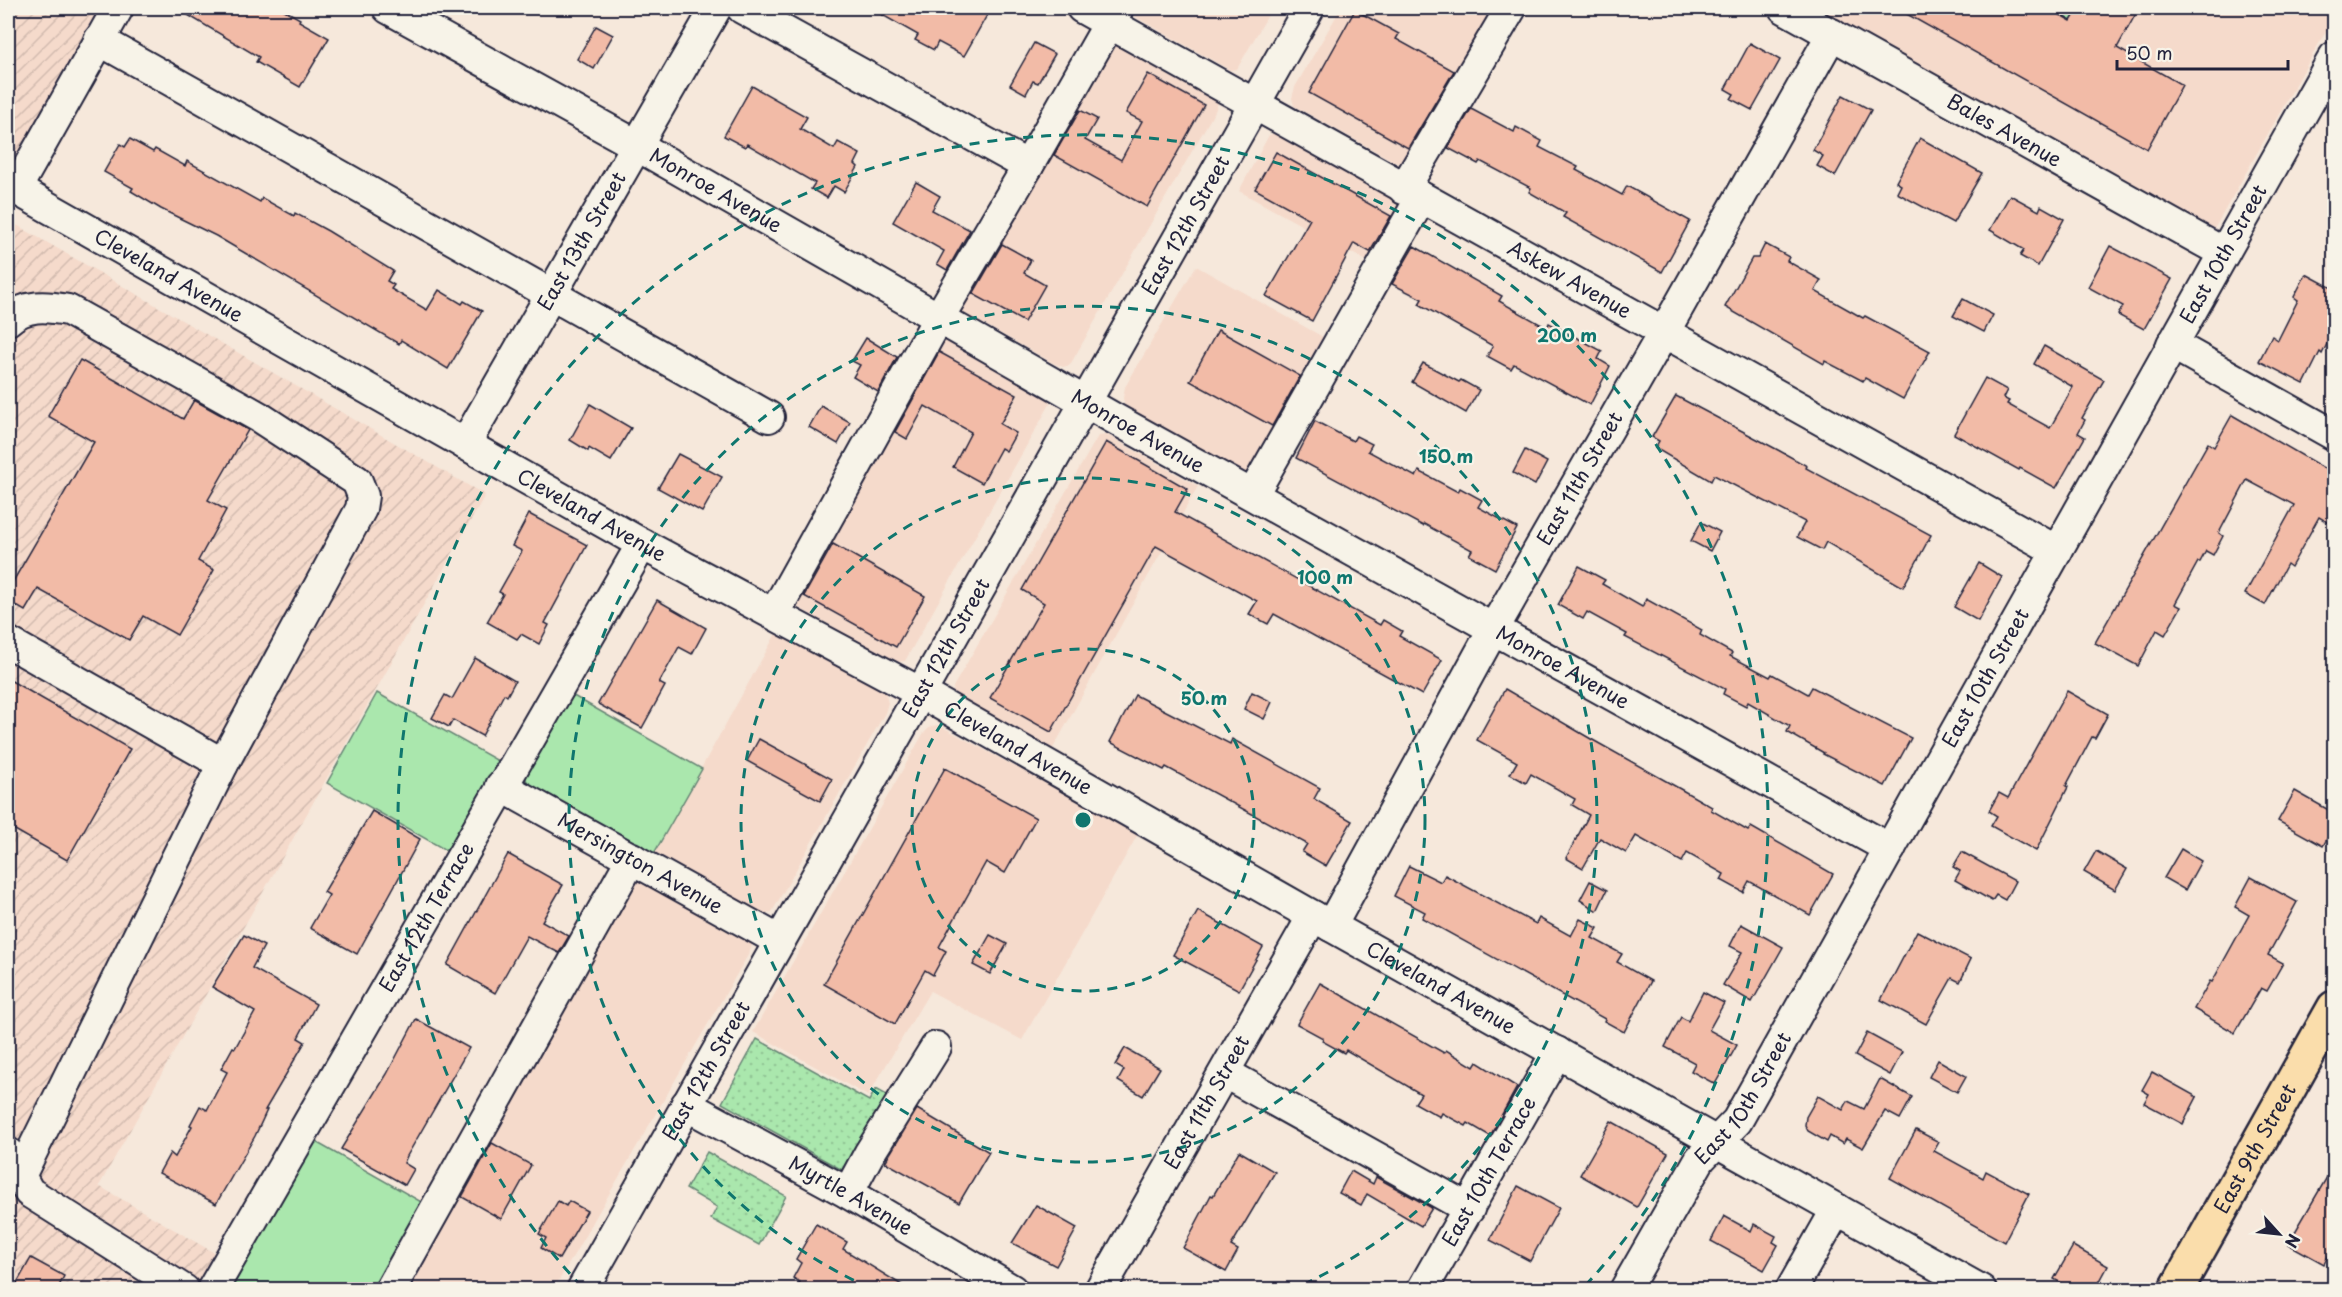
<svg xmlns="http://www.w3.org/2000/svg" width="2342" height="1297" viewBox="0 0 2342 1297" font-family="'Playpen Sans',sans-serif">
<style>
.built{fill:#f5dacb}
.industrial{fill:url(#industrial-furrows)}
.grass{fill:#aae7ad;stroke:#668474;stroke-width:1.5}
.park{fill:url(#park-crowns);stroke:#668474;stroke-width:1.5}
.garden{fill:url(#garden-dots);stroke:#668474;stroke-width:1.5}
.building{fill:#f2bba7;stroke:#22223b;stroke-width:1.5}
.lines{fill:none;stroke-linecap:round;stroke-linejoin:round}
.minor-casing{stroke:#22223b;stroke-width:34}
.major-casing{stroke:#22223b;stroke-width:38}
.minor{stroke:#f7f3e8;stroke-width:30}
.major{stroke:#faddab;stroke-width:33}
.ring{fill:none;stroke:#0f766e;stroke-width:3;stroke-dasharray:10 8}
.labels{text-anchor:middle;stroke-width:4.5;stroke-linejoin:round;paint-order:stroke}
.street-label{font-size:20px;fill:#22223b;stroke:#f7f3e8}
.centre{fill:#0f766e;stroke:#f7f3e8;stroke-width:3}
.ring-label{font-size:18px;text-anchor:middle;font-weight:bold;fill:#0f766e;stroke:#f7f3e8;stroke-width:4.5;stroke-linejoin:round;paint-order:stroke}
</style>
<defs>
<pattern id="industrial-furrows" width="10" height="10" patternUnits="userSpaceOnUse" patternTransform="scale(1.5)"><rect width="10" height="10" fill="#f5dacb"/><path d="M-1 1l2-2M0 10L10 0M9 11l2-2" fill="none" stroke="#d2bbaf"/></pattern>
<pattern id="park-crowns" width="20" height="18" patternUnits="userSpaceOnUse" patternTransform="scale(1.5)"><rect width="20" height="18" fill="#aae7ad"/><path d="M2 6a3 3 0 1 1 6 0M12 15a3 3 0 1 1 6 0" fill="none" stroke="#92c696"/></pattern>
<pattern id="garden-dots" width="8" height="8" patternUnits="userSpaceOnUse" patternTransform="scale(1.5)"><rect width="8" height="8" fill="#aae7ad"/><path d="M2 2h.1M6 6h.1" fill="none" stroke="#92c696" stroke-width="1.8" stroke-linecap="round"/></pattern>
</defs>
<rect width="100%" height="100%" fill="#f6e8db"/>
<filter id="ink" filterUnits="userSpaceOnUse"><feTurbulence type="fractalNoise" baseFrequency=".0167" numOctaves="2"/><feDisplacementMap in="SourceGraphic" scale="12" xChannelSelector="R" yChannelSelector="G"/><feConvolveMatrix kernelMatrix="1 2 1 2 8 2 1 2 1" color-interpolation-filters="sRGB"/></filter>
<g filter="url(#ink)">
<g class="built">
<path d="M1124,8H1272L1237,69L1230,70L1123,10Z"/>
<path d="M1341,8H1503L1408,169L1294,106L1292,98L1295,87Z"/>
<path d="M1812,8H2334V17L2213,231Z"/>
<path d="M1108,36L1213,95L1218,103L1215,111L1070,365L1063,367L1053,363L952,306Z"/>
<path d="M1277,132L1408,208L1374,265L1239,191L1269,135Z"/>
<path d="M1196,266L1332,342L1254,481L1125,408L1123,398L1125,387Z"/>
<path d="M938,331L1048,393L1050,404L905,661L896,662L787,601Z"/>
<path d="M1107,435L1198,486L1051,752L954,695L953,687L1098,436Z"/>
<path d="M778,630L885,692L888,703L885,713L772,912L764,914L653,855Z"/>
<path d="M939,725L1138,834L1022,1040L930,991L868,1096L753,1032L923,734L931,726Z"/>
<path d="M632,872L748,939L752,946L748,955L554,1289L397,1290Z"/>
</g>
<g class="industrial">
<path d="M8,8H104L16,164L8,160Z"/>
<path d="M8,220L485,495L99,1186L218,1255L198,1289H8Z"/>
</g>
<g class="grass">
<path d="M377,693L500,762L449,852L327,783Z"/>
<path d="M570,694L702,769L653,855L529,785L526,779L525,772Z"/>
<path d="M314,1141L432,1208L385,1289L230,1290Z"/>
</g>
<path class="park" d="M2048,8H2079L2071,21Z"/>
<g class="garden">
<path d="M757,1039L869,1101L876,1089L896,1100L853,1176L722,1103Z"/>
<path d="M707,1152L786,1196L759,1245L711,1219L717,1207L686,1189Z"/>
</g>
<g class="building">
<path d="M176,8H281L300,19L299,21L329,38L300,87L256,62L259,57Z"/>
<path d="M870,8H991L964,56L938,42L934,50L915,40L918,35Z"/>
<path d="M1896,8H2048L2071,21L2079,8H2139L2117,48L2182,85L2147,149Z"/>
<path d="M1355,10L1399,34L1396,39L1454,71L1408,148L1309,93Z"/>
<path d="M596,26L613,35L594,69L577,59Z"/>
<path d="M1034,43L1055,54L1038,83L1033,81L1026,94L1010,85Z"/>
<path d="M1750,43L1780,60L1752,110L1731,99L1734,94L1725,89Z"/>
<path d="M1148,74L1204,105L1147,207L1054,155L1080,110L1097,119L1085,140L1121,160L1142,121L1126,113Z"/>
<path d="M752,86L807,117L800,129L834,149L838,142L860,154L855,164L858,167L844,192L834,186L827,198L811,189L815,183L747,144L745,147L724,136Z"/>
<path d="M1843,95L1871,110L1835,176L1817,166L1823,156L1813,150Z"/>
<path d="M1471,109L1514,132L1516,127L1542,141L1539,147L1578,167L1576,170L1622,195L1627,186L1690,221L1662,272L1563,217L1566,213L1529,192L1531,188L1480,161L1478,164L1448,148Z"/>
<path d="M1920,138L1982,173L1953,223L1897,193L1901,185L1896,182Z"/>
<path d="M130,139L153,152L155,149L185,166L187,161L260,202L262,198L294,216L295,213L328,231L393,271L387,281L394,285L391,289L427,310L439,290L462,304L464,301L482,311L448,369L401,340L399,344L216,236L161,209L131,191L133,188L104,172L120,144L125,147Z"/>
<path d="M1276,152L1391,216L1370,252L1354,243L1312,321L1266,296L1310,219L1255,189Z"/>
<path d="M916,182L940,196L932,210L970,230L947,270L937,264L944,251L893,222Z"/>
<path d="M2010,195L2039,211L2041,206L2064,219L2038,266L2020,256L2024,250L1990,230Z"/>
<path d="M1002,244L1031,260L1024,273L1045,285L1024,322L973,294Z"/>
<path d="M1765,244L1789,257L1787,261L1821,280L1815,291L1863,318L1865,316L1930,351L1903,399L1865,378L1863,381L1825,361L1824,364L1725,307L1752,258H1758Z"/>
<path d="M1414,246L1502,296L1499,301L1547,328L1549,323L1602,351L1598,359L1610,366L1590,405L1514,364L1511,369L1487,356L1493,346L1419,304L1422,299L1392,284Z"/>
<path d="M2110,246L2172,279L2144,329L2118,315L2123,306L2088,287Z"/>
<path d="M2306,274L2334,289V330L2322,354L2320,352L2304,384L2259,361L2272,336L2278,340L2298,300L2294,297Z"/>
<path d="M1963,299L1993,315L1984,332L1953,316Z"/>
<path d="M1218,330L1300,376L1272,426L1190,381Z"/>
<path d="M866,338L897,357L878,392L853,377L860,365L852,361Z"/>
<path d="M2044,346L2104,380L2082,418L2085,420L2078,433L2085,437L2056,488L2020,468L2019,470L1954,434L1985,378L2007,390L2003,398L2009,401L2007,404L2050,428L2073,387L2034,364Z"/>
<path d="M939,352L1017,395L1000,424L1016,433L1006,451L1001,448L982,483L953,467L971,432L925,406L907,439L895,432Z"/>
<path d="M80,360L183,419L194,400L248,430L208,500L226,510L198,561L214,570L177,635L143,616L129,640L38,589L25,611L8,601V590L94,442L48,416Z"/>
<path d="M1423,363L1459,382L1461,380L1479,390L1466,413L1412,382Z"/>
<path d="M1676,396L1778,450L1807,466L1806,468L1931,535L1903,587L1826,542L1822,550L1797,537L1805,522L1714,475L1711,481L1655,448L1659,441L1652,437Z"/>
<path d="M590,404L631,428L611,461L589,448L588,451L570,440Z"/>
<path d="M821,406L850,422L838,444L809,427Z"/>
<path d="M2232,415L2334,474V526L2319,517L2291,567L2287,564L2265,605L2245,594L2294,505L2247,480L2219,533L2223,536L2213,555L2206,551L2200,562H2198L2175,604L2181,607L2165,635L2157,630L2138,666L2095,643L2208,443L2214,447Z"/>
<path d="M1315,421L1353,441L1356,436L1372,444L1368,451L1416,477L1419,471L1458,492L1460,488L1482,500L1478,507L1517,528L1495,569L1469,555L1472,550L1424,524L1423,526L1296,458Z"/>
<path d="M1106,442L1188,489L1175,512L1380,625L1383,620L1402,631L1399,636L1442,660L1422,695L1274,614L1268,624L1249,614L1257,601L1156,546L1051,732L990,698L1044,603L1022,590Z"/>
<path d="M1525,450L1547,462L1535,485L1513,473Z"/>
<path d="M678,454L722,477L702,512L658,488Z"/>
<path d="M529,514L587,545L545,623L549,625L539,644L521,634L517,639L487,622L503,594L499,592L522,551L512,546Z"/>
<path d="M1701,522L1720,532L1710,551L1691,541Z"/>
<path d="M833,544L925,596L896,647L804,596Z"/>
<path d="M1979,563L2002,577L1978,621L1954,607Z"/>
<path d="M1579,566L1605,580L1602,584L1642,607L1646,599L1702,630L1700,635L1732,653L1730,656L1770,677L1772,674L1808,694L1812,687L1911,738L1885,786L1823,754L1824,753L1787,732L1790,726L1748,702L1746,706L1723,694L1725,689L1625,637L1627,634L1587,612L1583,619L1558,605Z"/>
<path d="M657,600L706,628L692,654L679,647L659,683L665,686L642,728L598,704Z"/>
<path d="M475,658L515,681L507,696L504,694L482,736L453,720L449,727L432,718L445,695L452,699Z"/>
<path d="M8,679L130,749L67,860L8,826Z"/>
<path d="M1505,689L1591,739L1682,790L1712,807L1711,810L1748,831L1751,827L1833,874L1810,915L1749,881L1743,892L1721,880L1724,874L1687,853L1682,862L1636,836L1626,853L1600,838L1583,868L1566,858L1589,815L1572,805L1575,799L1531,774L1526,783L1510,774L1517,762L1477,740Z"/>
<path d="M2067,691L2108,714L2095,738L2092,737L2066,786L2068,787L2036,851L1991,826L1997,816L1989,811L1999,793L2008,798Z"/>
<path d="M1252,692L1272,702L1264,719L1244,709Z"/>
<path d="M1135,695L1230,744L1232,739L1320,788L1314,799L1352,821L1326,866L1302,852L1307,844L1166,767L1164,770L1110,742Z"/>
<path d="M759,739L832,779L820,801L747,761Z"/>
<path d="M945,768L1036,818L1005,873L986,862L939,947L946,951L933,975L925,970L895,1024L824,984Z"/>
<path d="M2295,791L2334,813V826L2323,846L2278,821Z"/>
<path d="M372,811L420,839L357,954L310,928L329,895L324,892Z"/>
<path d="M2181,849L2201,861L2185,890L2164,878Z"/>
<path d="M2096,851L2127,869L2115,890L2084,872Z"/>
<path d="M1962,852L2015,881L2005,900L1996,895L1992,901L1955,880L1960,871L1953,867Z"/>
<path d="M508,854L563,885L542,921L569,936L559,953L527,936L495,993L447,965Z"/>
<path d="M1409,866L1441,882L1445,875L1536,924L1539,918L1571,936L1580,919L1598,928L1592,938L1622,954L1617,962L1651,981L1624,1032L1604,1021L1605,1019L1422,918L1425,912L1394,896Z"/>
<path d="M2251,877L2297,902L2268,955L2283,963L2267,991L2261,988L2235,1033L2194,1009L2210,981L2212,982L2249,915L2235,907Z"/>
<path d="M1590,881L1607,890L1597,911L1580,900Z"/>
<path d="M1198,911L1263,947L1239,990L1173,955Z"/>
<path d="M1741,924L1783,947L1752,1002L1723,985L1742,952L1730,946Z"/>
<path d="M1917,931L1971,959L1960,982L1952,978L1926,1024L1881,1000Z"/>
<path d="M244,935L264,946L252,968L316,1004L298,1038L305,1042L265,1110H267L255,1136L216,1204L159,1173L170,1153L175,1157L192,1126L190,1125L200,1106L207,1110L227,1072L221,1069L233,1047L235,1048L255,1012L212,987Z"/>
<path d="M990,935L1007,944L990,974L973,965Z"/>
<path d="M1320,983L1444,1053L1446,1050L1474,1067L1477,1062L1517,1087L1490,1136L1468,1123L1466,1126L1442,1113L1440,1117L1415,1103L1421,1094L1346,1050L1344,1053L1322,1041L1323,1038L1297,1024Z"/>
<path d="M1703,992L1724,1003L1709,1030L1737,1045L1715,1084L1691,1071L1695,1063L1665,1047L1681,1017L1688,1021Z"/>
<path d="M416,1019L469,1048L407,1156L404,1163L414,1169L405,1185L341,1149L387,1074Z"/>
<path d="M1867,1033L1902,1052L1890,1075L1855,1056Z"/>
<path d="M1125,1048L1160,1068L1143,1096L1118,1081L1124,1070L1115,1065Z"/>
<path d="M1938,1060L1966,1076L1957,1092L1929,1077Z"/>
<path d="M2152,1072L2197,1097L2183,1124L2144,1103L2149,1094L2142,1090Z"/>
<path d="M1880,1079L1912,1097L1900,1119L1885,1111L1863,1148L1846,1139L1843,1144L1830,1136L1827,1142L1808,1131L1805,1125L1806,1117L1818,1096L1843,1110L1848,1101L1864,1109Z"/>
<path d="M917,1109L989,1152L959,1203L885,1162Z"/>
<path d="M1611,1121L1668,1153L1637,1207L1580,1175Z"/>
<path d="M1916,1130L1939,1142L1934,1151L1983,1178L1986,1171L2029,1194L2004,1242L1890,1178Z"/>
<path d="M492,1143L531,1165L501,1219L462,1197Z"/>
<path d="M1239,1151L1275,1172L1231,1246L1238,1250L1226,1272L1183,1248L1211,1195L1213,1196Z"/>
<path d="M2334,1165V1245L2324,1264L2288,1244Z"/>
<path d="M1351,1171L1373,1184L1376,1177L1432,1208L1421,1226L1367,1194L1361,1205L1339,1193Z"/>
<path d="M1518,1186L1559,1208L1530,1261L1490,1240Z"/>
<path d="M558,1201L566,1206L569,1201L587,1211L559,1259L541,1248L546,1238L539,1234Z"/>
<path d="M1036,1205L1077,1228L1056,1266L1012,1243Z"/>
<path d="M1724,1216L1751,1231L1754,1224L1776,1236L1773,1242L1778,1245L1764,1270L1711,1241Z"/>
<path d="M816,1224L847,1242L843,1249L910,1290H795L800,1282L793,1278L801,1263L796,1259Z"/>
<path d="M2073,1246L2108,1266L2095,1290H2073L2054,1279Z"/>
<path d="M31,1258L64,1276L57,1290H13Z"/>
</g>
<g class="lines">
<defs>
<g id="minor">
<path id="s1" d="M118,8L21,180L23,193L465,444L642,544L921,693L1304,911L1981,1290"/>
<path id="s2" d="M388,8L638,146L1115,419L1890,849"/>
<path d="M742,8L1028,166L938,319L774,614"/>
<path id="s3" d="M1082,8L2057,551"/>
<path id="s4" d="M1784,8L2224,253"/>
<path d="M99,40L769,417"/>
<path d="M1028,166L1118,8"/>
<path d="M1404,189L1511,8"/>
<path d="M8,320C26,304 46,306 68,310L259,417L357,481L363,496L361,509L223,764L19,1178"/>
<path d="M2172,344L2334,435"/>
<path id="s5" d="M465,444L716,8"/>
<path d="M1253,494L1421,198"/>
<path d="M8,642L223,764"/>
<path id="s6" d="M501,786L780,941"/>
<path id="s7" d="M1331,926L1494,628L1679,306L1832,34"/>
<path d="M1225,1073L1469,1209"/>
<path id="s8" d="M686,1105L848,1193L1012,1290"/>
<path d="M8,1153L29,1192L184,1290"/>
<path d="M848,1193L869,1154L936,1047"/>
<path id="s9" d="M212,1290L642,544"/>
<path d="M390,1290L632,858"/>
<path id="s10" d="M582,1290L1309,8"/>
<path id="s11" d="M1100,1290L1313,916"/>
<path id="s12" d="M1422,1290L1557,1052"/>
<path id="s13" d="M1625,1290L1700,1159L1737,1121L2334,57"/>
<path d="M1791,1290L1837,1209"/>
</g>
<g id="major">
<path id="s14" d="M2176,1290L2334,1008"/>
</g>
</defs>
<use href="#minor" class="minor-casing"/>
<use href="#major" class="major-casing"/>
<use href="#minor" class="minor"/>
<use href="#major" class="major"/>
</g>
</g>
<g class="ring">
<circle cx="1083" cy="820" r="171"/>
<circle cx="1083" cy="820" r="342"/>
<path d="M870 1288A514 514 0 1 1 1296 1288"/>
<path d="M582 1287A685 685 0 1 1 1584 1287"/>
</g>
<g class="labels">
<g class="street-label">
<text dy="7" stroke="none"><textPath href="#s4" startOffset="252">Bales Avenue</textPath></text>
<text dy="7" stroke="none"><textPath href="#s2" startOffset="375">Monroe Avenue</textPath></text>
<text dy="7" stroke="none"><textPath href="#s10" startOffset="1224">East 12th Street</textPath></text>
<text dy="7" stroke="none"><textPath href="#s5" startOffset="234">East 13th Street</textPath></text>
<text dy="7" stroke="none"><textPath href="#s13" startOffset="1198">East 10th Street</textPath></text>
<text dy="7" stroke="none"><textPath href="#s1" startOffset="378">Cleveland Avenue</textPath></text>
<text dy="7" stroke="none"><textPath href="#s3" startOffset="558">Askew Avenue</textPath></text>
<text dy="7" stroke="none"><textPath href="#s2" startOffset="861">Monroe Avenue</textPath></text>
<text dy="7" stroke="none"><textPath href="#s7" startOffset="512">East 11th Street</textPath></text>
<text dy="7" stroke="none"><textPath href="#s1" startOffset="864">Cleveland Avenue</textPath></text>
<text dy="7" stroke="none"><textPath href="#s10" startOffset="738">East 12th Street</textPath></text>
<text dy="7" stroke="none"><textPath href="#s2" startOffset="1347">Monroe Avenue</textPath></text>
<text dy="7" stroke="none"><textPath href="#s13" startOffset="712">East 10th Street</textPath></text>
<text dy="7" stroke="none"><textPath href="#s1" startOffset="1350">Cleveland Avenue</textPath></text>
<text dy="7" stroke="none"><textPath href="#s6" startOffset="159">Mersington Avenue</textPath></text>
<text dy="7" stroke="none"><textPath href="#s9" startOffset="430">East 12th Terrace</textPath></text>
<text dy="7" stroke="none"><textPath href="#s1" startOffset="1836">Cleveland Avenue</textPath></text>
<text dy="7" stroke="none"><textPath href="#s10" startOffset="252">East 12th Street</textPath></text>
<text dy="7" stroke="none"><textPath href="#s13" startOffset="226">East 10th Street</textPath></text>
<text dy="7" stroke="none"><textPath href="#s11" startOffset="216">East 11th Street</textPath></text>
<text dy="7" stroke="none"><textPath href="#s14" startOffset="162">East 9th Street</textPath></text>
<text dy="7" stroke="none"><textPath href="#s12" startOffset="136">East 10th Terrace</textPath></text>
<text dy="7" stroke="none"><textPath href="#s8" startOffset="188">Myrtle Avenue</textPath></text>
</g>
</g>
<circle cx="1083" cy="820" r="9" class="centre"/>
<g class="ring-label">
<text x="1567" y="342">200 m</text>
<text x="1446" y="463">150 m</text>
<text x="1325" y="584">100 m</text>
<text x="1204" y="705">50 m</text>
</g>
<rect width="2342" height="1297" fill="none" stroke="#f7f3e8" stroke-width="30"/>
<rect x="15" y="15" width="2312" height="1267" fill="none" stroke="#22223b" stroke-width="2" filter="url(#ink)"/>
<g transform="translate(2279 1234) rotate(117)" stroke="#f7f3e8" stroke-width="4.5" paint-order="stroke">
<path d="M0-4.5L10 22L0 15L-10 22Z" fill="#22223b"/>
<text y="-9" font-size="16" font-weight="bold" text-anchor="middle" fill="#22223b">N</text>
</g>
<path d="M2117 60v9h171v-9" fill="none" stroke="#22223b" stroke-width="3"/>
<text x="2126" y="60" font-size="18" fill="#22223b" stroke="#f7f3e8" stroke-width="4.5" paint-order="stroke">50 m</text>
</svg>
